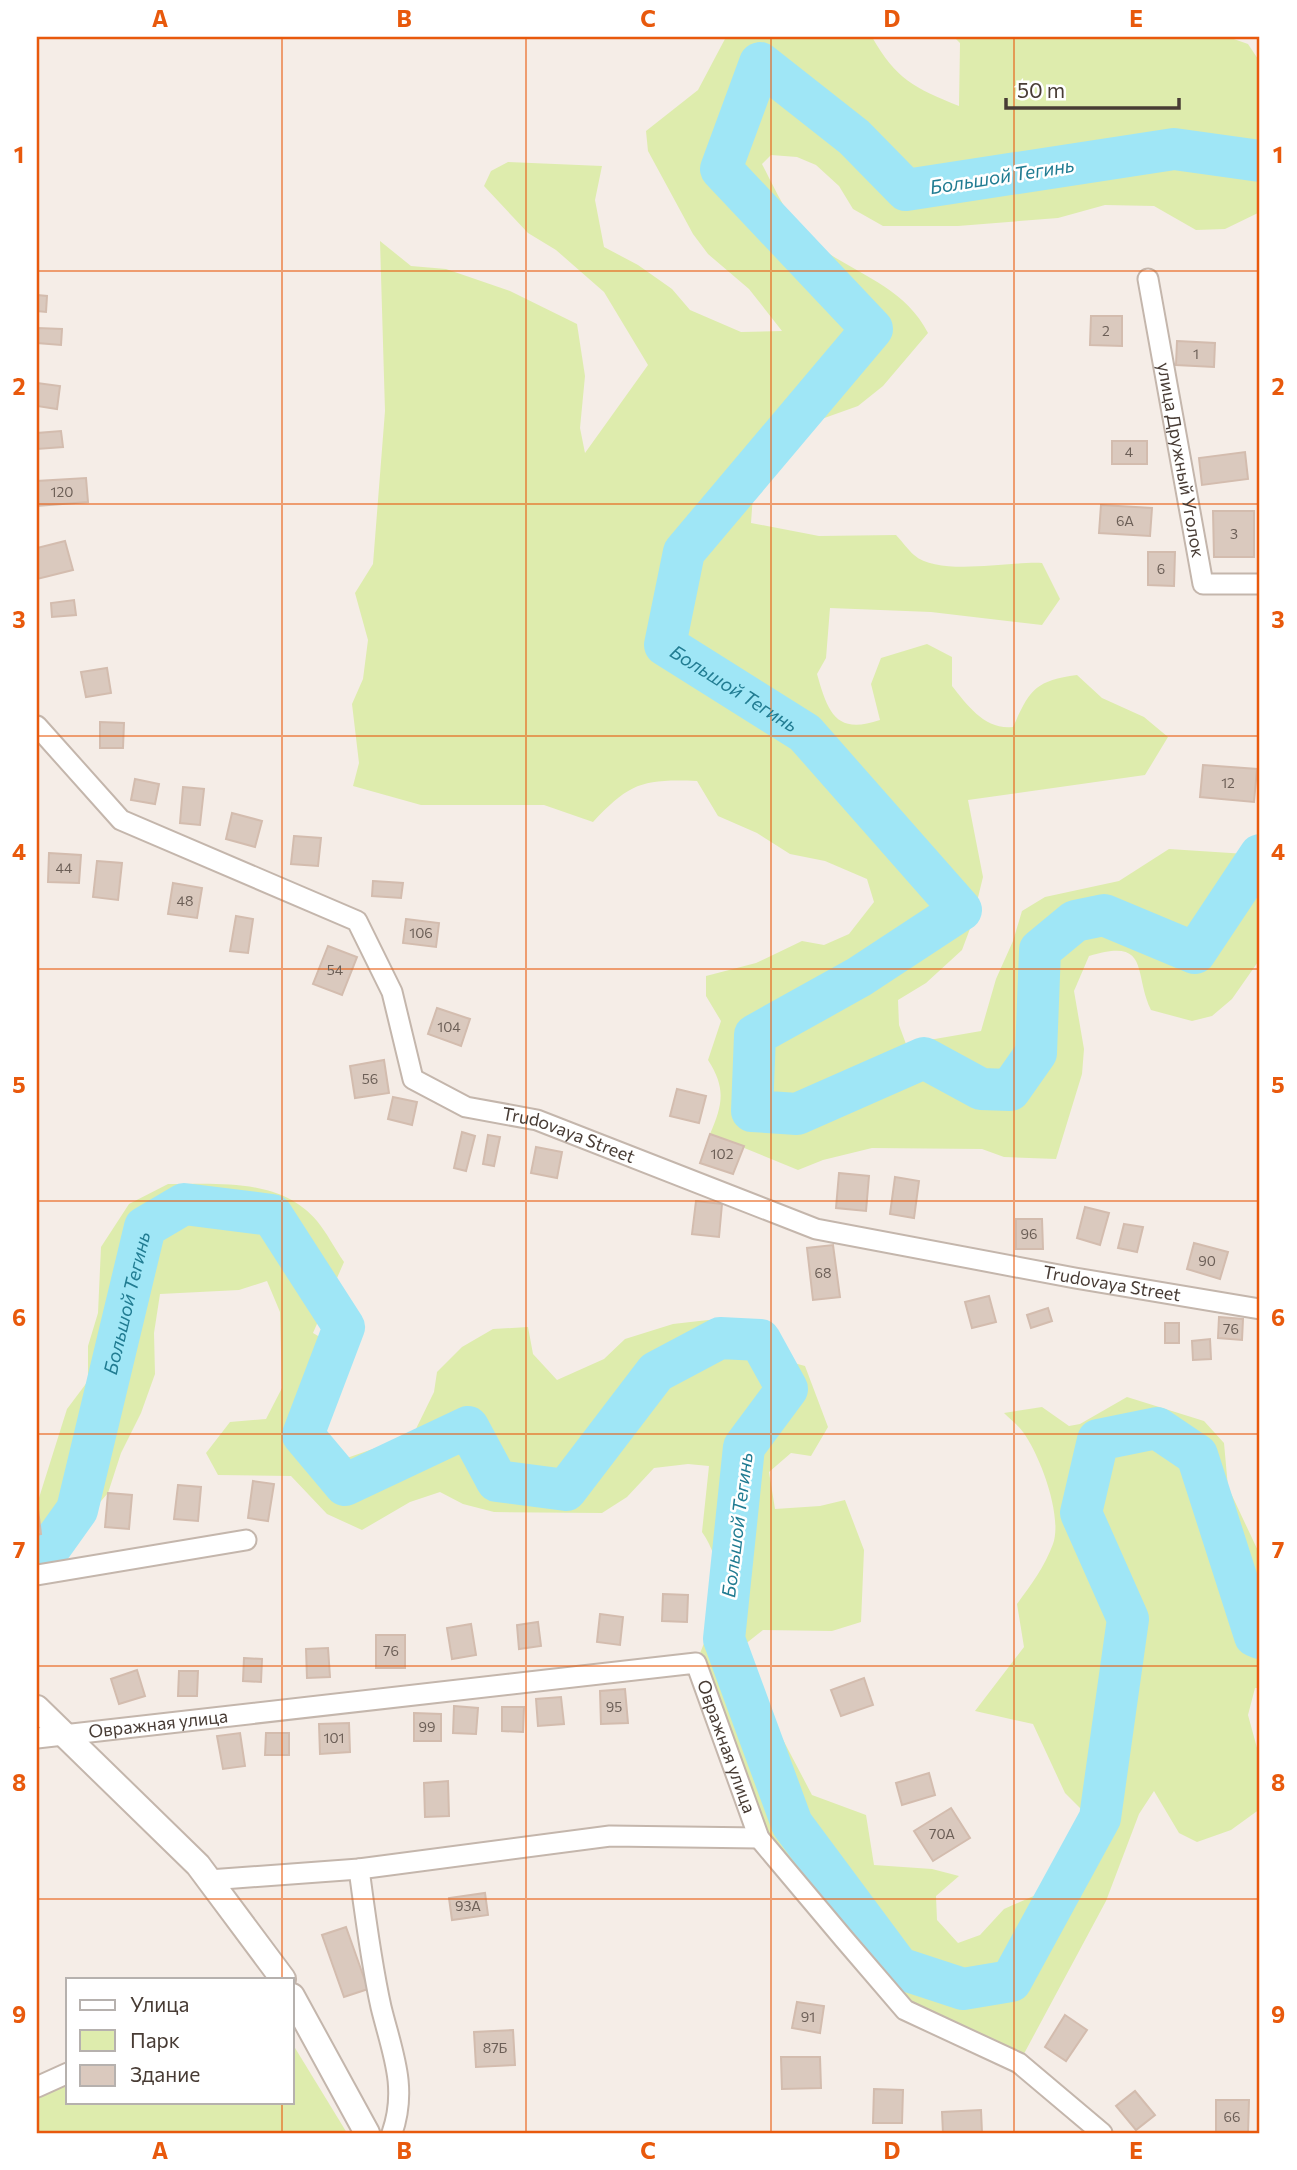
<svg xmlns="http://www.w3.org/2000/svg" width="1297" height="2170" viewBox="0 0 1297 2170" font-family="Commissioner,sans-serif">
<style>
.green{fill:#deecad}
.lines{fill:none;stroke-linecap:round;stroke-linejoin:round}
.river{stroke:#9fe6f6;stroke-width:42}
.building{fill:#dac9be;stroke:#d3bcae;stroke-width:2}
.minor-casing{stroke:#c4b6ac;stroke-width:23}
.tertiary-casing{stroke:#c4b6ac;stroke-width:28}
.minor{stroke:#fff;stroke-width:19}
.tertiary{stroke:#fff;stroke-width:24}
.grid{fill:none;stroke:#e8590c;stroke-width:2;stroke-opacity:0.55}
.labels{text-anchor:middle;stroke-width:5;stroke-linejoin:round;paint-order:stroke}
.number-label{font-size:14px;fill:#6c5f57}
.street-label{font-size:18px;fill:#483c35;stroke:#fff}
.water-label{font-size:19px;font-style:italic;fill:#217c92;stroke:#fff}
.neatline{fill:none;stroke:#e8590c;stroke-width:2.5}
.grid-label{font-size:23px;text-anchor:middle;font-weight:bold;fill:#e8590c}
</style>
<rect width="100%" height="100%" fill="#f5ede7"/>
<g class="green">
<path d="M726,37H872C896,79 914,88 959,106L960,43L954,37H1228L1248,44L1260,62V212L1225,229L1196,230L1154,206L1105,205L1058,218L958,226H883L853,209L839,186L816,165L797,157L771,155L762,164C773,185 792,227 811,241C851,273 903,284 928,333L883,386L858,406L816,421L795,440L777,465L754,480L751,523L819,536L896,535C902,541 908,550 914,555C939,577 1010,561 1042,563L1060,599L1042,625L931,612L830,608L826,658L817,674C828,713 836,735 880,720L871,684L881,658L927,644L952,657V686C968,706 985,730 1013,727C1030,690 1034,681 1077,675L1102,698L1144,717L1168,737L1145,775L968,800L983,877L971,926L962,950L926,983L898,1000L899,1025L906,1044L981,1031L996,979L1013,941L1022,911L1045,897L1119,881L1169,849L1246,854L1260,831V959L1232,999L1212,1016L1192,1021L1151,1010C1133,973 1151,937 1089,956L1074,991L1084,1049L1082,1074L1056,1159L1004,1157L982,1149L872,1148L823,1160L798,1170L710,1134C723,1104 726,1088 708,1060L721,1021L706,996V976L756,963L802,941L824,945L849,934L874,902L867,879L825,861L790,854L757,833L718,816L697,781C642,779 630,783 593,822L544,805H421L353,786L359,763L352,704L363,679L368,640L355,593L373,564L385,411L380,241L411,266L446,269L510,291L577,324L585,376L580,428L585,453L648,365L604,292L556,250L528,233L484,186L491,171L508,162L602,166L595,200L604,247L638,265L672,289L690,310L741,332L782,331L749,289L708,254L693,234L648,151L646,131L698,90Z"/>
<path d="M168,1184C219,1184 281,1178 317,1221C327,1233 335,1249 344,1262L313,1333L349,1354L322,1439L344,1459L413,1435L434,1392L437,1372L462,1347L493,1329L528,1327L533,1354L557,1380L604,1359L625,1339L673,1324L708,1320L745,1325L754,1352L805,1366L828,1427L811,1456L791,1453L769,1472L775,1509L820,1506L845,1500L864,1550L861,1622L832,1631L763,1630L744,1645L749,1675L812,1795L866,1815L874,1865L932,1869L959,1876L936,1896L937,1920L958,1943L980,1935L1004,1909L1047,1890L1076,1846L1082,1810L1065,1793L1033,1724L975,1711L1024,1647L1017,1604C1031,1585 1045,1566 1053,1544C1063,1516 1040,1455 1023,1432C1018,1425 1010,1419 1004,1413L1042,1407L1069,1426L1080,1424L1127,1397L1204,1421L1224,1443L1228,1487L1260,1555V1688H1255L1248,1715L1260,1759V1809L1231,1830L1197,1842L1179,1833L1154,1791L1139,1814L1106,1901L1019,2063L913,2013L759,1838L696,1663C714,1621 731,1573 702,1532L709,1466L688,1464L654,1468L627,1497L602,1513L494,1512L463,1504L440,1492L410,1502L362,1530L327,1514L291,1476L218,1475L206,1453L230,1422L266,1419L282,1388L280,1312L267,1281L239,1290L160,1294L154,1333L155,1374L141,1413L121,1453L108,1493L81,1524L61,1554L37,1560V1535L41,1534L38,1501L67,1409L88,1381V1346L98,1313L101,1247L129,1204Z"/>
<path d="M292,2043L347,2133H37V2094L68,2080V2102H292Z"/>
</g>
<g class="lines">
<g class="river">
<path id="s1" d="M1260,161L1174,149L906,190L854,137L760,63L721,169L872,329L684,552L665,645L805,733L961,910L859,977L755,1035L752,1111L797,1114L924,1058L981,1089L1010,1090L1036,1053L1040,950L1075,921L1104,915L1195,953L1260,855"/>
<path id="s2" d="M37,1546L52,1545L77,1510L145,1227L184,1204L272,1215L344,1327L303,1435L345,1485L468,1427L497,1481L566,1490L656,1372L720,1338L760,1340L787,1389L744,1447L724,1639L792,1824L899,1968L963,1989L1011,1981L1100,1818L1128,1619L1081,1513L1098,1440L1157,1428L1197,1455L1255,1636L1260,1638"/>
</g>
</g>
<g class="building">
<path d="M37,295L47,296L46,312L37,311Z"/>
<path d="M1091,316H1122V346L1090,345Z"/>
<path d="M37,328L62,329L61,345L37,343Z"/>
<path d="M1177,341L1215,343L1214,367L1176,365Z"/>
<path d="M37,383L60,386L57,409L37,406Z"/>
<path d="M61,431L63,447L37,449V433Z"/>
<rect x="1112" y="441" width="35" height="23"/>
<path d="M1245,452L1248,479L1202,485L1199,458Z"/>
<path d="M86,478L88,502L37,506V481Z"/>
<path d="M1101,505L1152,508L1150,536L1099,533Z"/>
<path d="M1213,511H1254V557H1214Z"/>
<path d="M65,541L73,570L37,579V548Z"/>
<path d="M1148,552H1175L1174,586L1148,585Z"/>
<path d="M74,600L76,615L52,617L51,603Z"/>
<path d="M107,668L111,693L86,697L81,672Z"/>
<path d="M100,722L124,723L123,748H100Z"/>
<path d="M1203,765L1257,769L1254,802L1200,797Z"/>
<path d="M135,779L159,784L155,804L131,800Z"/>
<path d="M183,787L204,789L200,825L180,823Z"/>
<path d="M232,813L262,821L255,847L226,839Z"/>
<path d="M294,836L321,838L318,866L291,864Z"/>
<path d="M49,853L81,855L79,883L48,882Z"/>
<path d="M97,861L122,863L118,900L93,897Z"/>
<path d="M373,881L403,883L401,898L372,896Z"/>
<path d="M173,883L202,888L197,918L168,914Z"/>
<path d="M236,916L253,919L248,953L230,951Z"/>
<path d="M406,919L439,923L436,947L403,943Z"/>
<path d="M328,946L357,957L342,995L313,984Z"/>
<path d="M437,1008L470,1019L461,1046L428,1034Z"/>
<path d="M384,1060L389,1093L355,1098L350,1066Z"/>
<path d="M677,1089L706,1096L699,1123L670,1116Z"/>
<path d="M393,1097L417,1102L412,1125L388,1119Z"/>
<path d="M462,1132L475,1136L466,1171L454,1168Z"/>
<path d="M710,1134L744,1146L733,1174L700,1163Z"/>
<path d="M488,1135L500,1137L494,1166L483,1164Z"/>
<path d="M536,1147L562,1152L557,1178L531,1173Z"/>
<path d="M839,1173L869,1176L866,1211L836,1208Z"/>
<path d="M895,1177L919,1181L914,1218L890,1214Z"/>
<path d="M696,1201L722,1204L719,1237L692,1234Z"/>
<path d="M1085,1207L1109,1213L1100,1245L1077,1238Z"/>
<path d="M1016,1219H1042L1043,1249H1016Z"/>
<path d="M1124,1224L1143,1227L1137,1252L1118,1248Z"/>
<path d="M1194,1243L1228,1252L1220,1279L1187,1269Z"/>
<path d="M833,1245L840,1297L813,1300L807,1248Z"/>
<path d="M989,1296L996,1322L972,1328L965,1302Z"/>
<path d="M1048,1308L1052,1321L1031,1328L1027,1315Z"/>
<path d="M1219,1317L1243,1319L1242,1340L1218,1338Z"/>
<rect x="1165" y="1323" width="14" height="20"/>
<path d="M1210,1339L1211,1359L1193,1360L1192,1341Z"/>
<path d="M253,1481L274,1484L268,1521L248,1518Z"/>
<path d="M178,1485L201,1487L198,1521L174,1519Z"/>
<path d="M108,1493L132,1495L129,1529L105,1527Z"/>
<path d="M37,1501L41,1534L37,1535Z"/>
<path d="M663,1594L688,1595L687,1622L662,1621Z"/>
<path d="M600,1614L623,1617L620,1645L597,1642Z"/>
<path d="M538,1622L541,1646L519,1649L517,1625Z"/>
<path d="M471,1624L476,1655L452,1659L447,1628Z"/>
<rect x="376" y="1635" width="29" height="33"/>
<path d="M328,1648L330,1677L307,1678L306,1649Z"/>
<path d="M244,1658L262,1659L261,1682L243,1681Z"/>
<path d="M137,1670L145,1696L119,1704L111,1679Z"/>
<path d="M179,1671H198L197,1696H178Z"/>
<path d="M864,1678L873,1705L841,1716L831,1690Z"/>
<path d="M625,1689L628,1723L601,1724L600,1691Z"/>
<path d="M561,1697L564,1724L538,1726L536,1699Z"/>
<path d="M454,1706L478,1708L476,1734L453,1733Z"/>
<path d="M502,1707H524L523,1732L502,1731Z"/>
<path d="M414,1713L441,1714V1741H414Z"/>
<path d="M349,1723L350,1752L320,1754L319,1724Z"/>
<path d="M240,1733L245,1766L223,1769L217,1736Z"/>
<path d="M266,1733H289V1755H265Z"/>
<path d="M929,1773L935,1795L902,1805L896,1783Z"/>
<path d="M448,1781L449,1816L425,1817L424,1783Z"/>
<path d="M951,1808L970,1838L933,1861L914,1831Z"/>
<path d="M485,1893L488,1915L452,1920L449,1898Z"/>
<path d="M346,1927L368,1989L344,1997L322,1935Z"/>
<path d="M797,2002L824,2006L820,2033L792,2028Z"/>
<path d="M1065,2015L1087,2030L1066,2061L1045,2047Z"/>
<path d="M513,2030L515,2065L476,2067L474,2032Z"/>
<path d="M781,2057H820L821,2088L782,2089Z"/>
<path d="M874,2089L903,2090L902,2123H873Z"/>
<path d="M1135,2091L1155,2115L1136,2130L1116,2106Z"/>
<path d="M1216,2100H1249L1248,2133H1216Z"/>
<path d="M981,2110L982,2133H943L942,2112Z"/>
</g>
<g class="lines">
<defs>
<g id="minor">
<path id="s3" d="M1148,279L1203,584H1260"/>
<path id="s4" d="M37,726L121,820L357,921L392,992L413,1079L466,1107L537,1120L816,1229L1075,1278L1260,1309"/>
<path d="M37,1575L246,1540"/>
<path id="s5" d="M37,1738L696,1663L759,1838L844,1939L905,2010L1019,2063L1102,2133"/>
<path d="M359,1869C365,1914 371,1962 381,2007C392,2052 408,2087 392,2133"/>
<path d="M209,1880L359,1869L610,1836L759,1838"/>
<path d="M37,2087L68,2073"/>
</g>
<g id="tertiary">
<path d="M37,1708L198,1865L283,1979"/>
<path d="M292,1996L367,2133"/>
</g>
</defs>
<use href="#minor" class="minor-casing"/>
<use href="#tertiary" class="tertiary-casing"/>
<use href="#minor" class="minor"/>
<use href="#tertiary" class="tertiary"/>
</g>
<path class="grid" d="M282,37V1979M526,37V2133M771,37V2133M1014,37V2133M37,271H1260M37,504H1260M37,736H1260M37,969H1260M37,1201H1260M37,1434H1260M37,1666H1260M37,1899H1260M282,2102V2133"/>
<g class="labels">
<g class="number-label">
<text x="1106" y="336">2</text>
<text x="1196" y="359">1</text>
<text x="1129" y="457">4</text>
<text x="62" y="497">120</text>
<text x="1125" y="526">6А</text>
<text x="1234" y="539">3</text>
<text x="1161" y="574">6</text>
<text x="1228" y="788">12</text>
<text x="64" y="873">44</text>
<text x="185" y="906">48</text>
<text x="421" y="938">106</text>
<text x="335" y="975">54</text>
<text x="449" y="1032">104</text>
<text x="370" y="1084">56</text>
<text x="722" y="1159">102</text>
<text x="1029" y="1239">96</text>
<text x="1207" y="1266">90</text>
<text x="823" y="1278">68</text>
<text x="1231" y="1334">76</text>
<text x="391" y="1656">76</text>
<text x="614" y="1712">95</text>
<text x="427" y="1732">99</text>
<text x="334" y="1743">101</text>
<text x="942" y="1839">70А</text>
<text x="468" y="1911">93А</text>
<text x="808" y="2022">91</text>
<text x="495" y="2053">87Б</text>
<text x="1232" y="2122">66</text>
</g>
<g class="street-label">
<text dy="6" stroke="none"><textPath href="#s3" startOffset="184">улица Дружный Уголок</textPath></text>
<text dy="6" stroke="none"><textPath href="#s4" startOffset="718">Trudovaya Street</textPath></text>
<text dy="6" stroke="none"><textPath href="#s4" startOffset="1284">Trudovaya Street</textPath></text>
<text dy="6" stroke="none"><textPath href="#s5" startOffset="122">Овражная улица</textPath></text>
<text dy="6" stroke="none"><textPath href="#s5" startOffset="752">Овражная улица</textPath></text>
</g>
<g class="water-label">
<text transform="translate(1002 176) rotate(-9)" y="7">Большой Тегинь</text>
<text dy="7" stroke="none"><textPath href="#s1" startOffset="1353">Большой Тегинь</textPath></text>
<text dy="7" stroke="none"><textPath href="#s2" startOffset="271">Большой Тегинь</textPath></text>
<text transform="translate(737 1525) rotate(-83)" y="7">Большой Тегинь</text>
</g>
</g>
<rect width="1297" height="2170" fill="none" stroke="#ffffff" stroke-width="77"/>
<rect x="66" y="1978" width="228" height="126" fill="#ffffff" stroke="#b6b1ae" stroke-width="2"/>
<rect x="80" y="2000" width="35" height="10" fill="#ffffff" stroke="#b6b1ae" stroke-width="2"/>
<text x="130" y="2012" font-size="21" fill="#483c35">Улица</text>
<rect x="80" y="2030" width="35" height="21" fill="#deecad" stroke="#b6b1ae" stroke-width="2"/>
<text x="130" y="2048" font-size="21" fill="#483c35">Парк</text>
<rect x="80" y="2065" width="35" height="21" fill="#dac9be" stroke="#b6b1ae" stroke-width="2"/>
<text x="130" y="2082" font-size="21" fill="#483c35">Здание</text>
<path d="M1006 98v10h173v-10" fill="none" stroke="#483c35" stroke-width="3.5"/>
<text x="1017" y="98" font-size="21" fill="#483c35" stroke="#ffffff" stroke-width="5" paint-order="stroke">50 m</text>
<rect x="38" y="38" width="1220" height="2094" class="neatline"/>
<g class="grid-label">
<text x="160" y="27">A</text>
<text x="404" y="27">B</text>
<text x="648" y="27">C</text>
<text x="892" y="27">D</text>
<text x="1136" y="27">E</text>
<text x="19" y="163">1</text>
<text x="1278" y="163">1</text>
<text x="19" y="395">2</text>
<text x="1278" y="395">2</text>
<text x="19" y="628">3</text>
<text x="1278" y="628">3</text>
<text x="19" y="860">4</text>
<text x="1278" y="860">4</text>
<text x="19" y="1093">5</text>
<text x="1278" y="1093">5</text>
<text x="19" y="1326">6</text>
<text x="1278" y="1326">6</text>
<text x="19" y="1558">7</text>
<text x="1278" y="1558">7</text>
<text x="19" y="1791">8</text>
<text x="1278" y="1791">8</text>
<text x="19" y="2023">9</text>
<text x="1278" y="2023">9</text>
<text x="160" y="2159">A</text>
<text x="404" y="2159">B</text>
<text x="648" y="2159">C</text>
<text x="892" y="2159">D</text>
<text x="1136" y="2159">E</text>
</g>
</svg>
